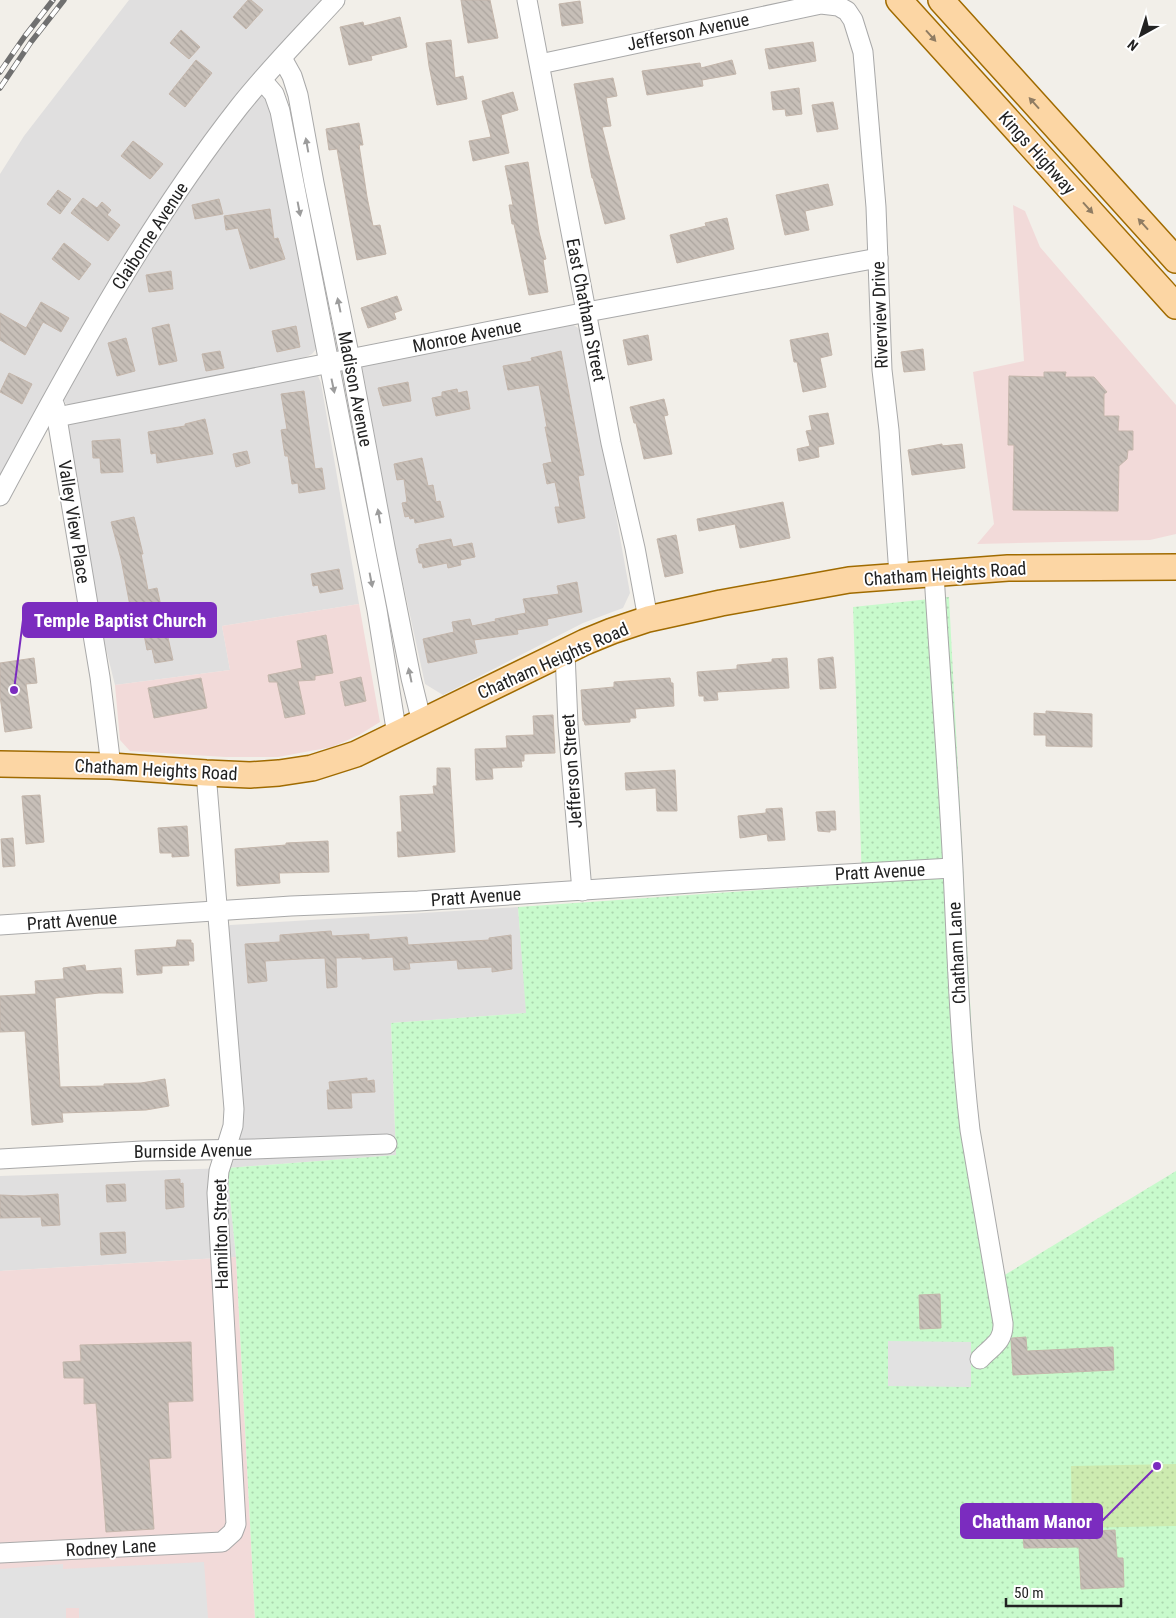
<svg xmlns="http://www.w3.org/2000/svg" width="1176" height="1618" viewBox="0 0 1176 1618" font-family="'Roboto Condensed',sans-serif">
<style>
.residential{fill:#e0dfdf}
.commercial{fill:#f2dad9}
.park{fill:url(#park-dots)}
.garden{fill:url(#garden-dots)}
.parking{fill:#e2e2e2}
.building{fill:url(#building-back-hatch);stroke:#c4b6ab}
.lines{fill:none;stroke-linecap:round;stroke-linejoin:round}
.minor-casing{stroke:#a9a9a9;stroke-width:21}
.major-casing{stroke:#a06b00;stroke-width:28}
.minor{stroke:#fff;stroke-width:19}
.major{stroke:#fcd6a4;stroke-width:25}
.rail-casing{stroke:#707070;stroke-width:5.5}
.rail{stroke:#fff;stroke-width:4;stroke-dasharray:11;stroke-linecap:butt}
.oneway{fill:#8f7c63}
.oneway2{fill:#9c9c9c}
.labels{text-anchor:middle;stroke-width:4;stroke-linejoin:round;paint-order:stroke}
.street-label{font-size:18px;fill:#222;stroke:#fff}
.leader{fill:none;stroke:#7b2cbf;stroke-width:2}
.callout-dot{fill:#7b2cbf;stroke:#fff;stroke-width:2}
.callout{fill:#7b2cbf;stroke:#7b2cbf;stroke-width:2}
.callout-label{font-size:19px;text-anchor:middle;font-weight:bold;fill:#fff}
</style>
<defs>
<pattern id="park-dots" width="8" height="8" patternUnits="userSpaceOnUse" patternTransform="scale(1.25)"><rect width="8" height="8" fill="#c8facc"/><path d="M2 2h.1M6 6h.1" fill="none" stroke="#acd6af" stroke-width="1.8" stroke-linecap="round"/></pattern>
<pattern id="garden-dots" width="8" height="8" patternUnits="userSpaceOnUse" patternTransform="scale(1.25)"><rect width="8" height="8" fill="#cdebb0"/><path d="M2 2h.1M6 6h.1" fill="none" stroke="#b0c997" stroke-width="1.8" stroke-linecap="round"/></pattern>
<pattern id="building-back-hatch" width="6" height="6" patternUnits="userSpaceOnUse" patternTransform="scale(1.25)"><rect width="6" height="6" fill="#c7bfb8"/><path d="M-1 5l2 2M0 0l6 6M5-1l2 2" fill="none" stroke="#aba49e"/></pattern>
</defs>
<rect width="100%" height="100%" fill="#f2efe9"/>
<g class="residential">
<path d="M129,0H325L264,66L0,481V174L24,136Z"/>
<path d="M260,94L268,98L317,348L312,354L302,359L73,407L65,403L62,397L130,278L192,181Z"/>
<path d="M569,322L578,328L584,337L630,593L623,608L583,623L443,695L425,684L355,363Z"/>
<path d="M311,372L318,376L321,383L359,604L222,626L230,670L115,685L89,581L65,427L69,422Z"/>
<path d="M518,907L527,1013L391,1023L396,1155L227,1168L236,1257L0,1271V1176L227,1168L224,931L230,925Z"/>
</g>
<g class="commercial">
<path d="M1013,205L1025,211L1040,247L1176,405V534L1150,540L977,544L994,524L973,372L1024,361Z"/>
<path d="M359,604L380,722L359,735L332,747L278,757H225L130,751L120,740L115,685L230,670L222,626Z"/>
<path d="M236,1257L255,1618H0V1271Z"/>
</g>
<path class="park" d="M949,597L975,1097L1003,1276L1176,1171V1618H255L236,1257L227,1168L396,1155L391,1023L526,1013L518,907L862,883L853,607Z"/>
<path class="garden" d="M1176,1464V1526L1072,1528L1071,1466Z"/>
<g class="parking">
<path d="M888,1341L971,1342V1387L888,1386Z"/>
<path d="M204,1562L208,1618H79V1608H66V1618H0V1569L63,1564V1569Z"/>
</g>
<g class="building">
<path d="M248,0H251L263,10L246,29L233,17Z"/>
<path d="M461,0H490L498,38L468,43Z"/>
<path d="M580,1L583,23L562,26L559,4Z"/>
<path d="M400,17L407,47L371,56L372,60L349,65L340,27L363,22L364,26Z"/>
<path d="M181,30L200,47L189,59L170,43Z"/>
<path d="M451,40L455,78L463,76L467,99L437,105L429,66L426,43Z"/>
<path d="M813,42L816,61L769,69L765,49Z"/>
<path d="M196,60L212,73L185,107L169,94Z"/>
<path d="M732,60L736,74L702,80L703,86L647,95L642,71L700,63L701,68Z"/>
<path d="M613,78L617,96L606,98L611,126L602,127L625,219L605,224L593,178H592L574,84Z"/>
<path d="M799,88L802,114L786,116L785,109L773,110L771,92Z"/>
<path d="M513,92L518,110L501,115L509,153L473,161L469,141L491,137L482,101Z"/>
<path d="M833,102L838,129L817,132L812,105Z"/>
<path d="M359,123L363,145H359L367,197L373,226L380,225L386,254L357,260L337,149L329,150L326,129Z"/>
<path d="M133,141L163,164L150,179L121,156Z"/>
<path d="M528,162L539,232L546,259L543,260L548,292L529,295L514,224H512L509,205H513L505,166Z"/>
<path d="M828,184L833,205L805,211L809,230L785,235L776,195Z"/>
<path d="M58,190L71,199L60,214L47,204Z"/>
<path d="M83,198L97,208L102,202L111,210L107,215L120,225L108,241L71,213Z"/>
<path d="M219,199L223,214L195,219L192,205Z"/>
<path d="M270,209L274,239L278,238L285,259L250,269L238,228L226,230L224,216Z"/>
<path d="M727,218L734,249L677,263L670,235L706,226L705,223Z"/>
<path d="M64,243L91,264L79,280L52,259Z"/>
<path d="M171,271L173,289L149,292L146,275Z"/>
<path d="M397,296L402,310L394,313L396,319L368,328L361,308Z"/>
<path d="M41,302L69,318L61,332L43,322L25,355L0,340V313L26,328Z"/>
<path d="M169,324L177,361L159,365L152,328Z"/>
<path d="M296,326L300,347L277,352L272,331Z"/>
<path d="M828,333L832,355L820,358L826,387L803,392L797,362H794L790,340Z"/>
<path d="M648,335L652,360L628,365L623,340Z"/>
<path d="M126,338L135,371L117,376L108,343Z"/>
<path d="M923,349L925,370L904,372L901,352Z"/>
<path d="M220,351L224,368L206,371L202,354Z"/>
<path d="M561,351L584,475L578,476L585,518L558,523L555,507H560L555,482L547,484L543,464L552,462L545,427H547L539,385L508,390L503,366L532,361L531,358Z"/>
<path d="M1044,372H1066L1065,377H1094L1107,392L1104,394V416H1119L1118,431H1133V450H1128L1127,459L1119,466L1118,511L1013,510L1014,445H1008L1009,376L1044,377Z"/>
<path d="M9,373L32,384L22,404L0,392Z"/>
<path d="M408,382L411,401L383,406L378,388Z"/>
<path d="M457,389L458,393L467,391L470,409L436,416L432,398L442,396V392Z"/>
<path d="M304,391L315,469L322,468L325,489L299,493L298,483L292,484L288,456H285L281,430L287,429L281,394Z"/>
<path d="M664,399L668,415L664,416L672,454L644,459L636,423H634L630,407Z"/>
<path d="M828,413L834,444L818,447L819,457L799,461L797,449L810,446L806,431L812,430L809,416Z"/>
<path d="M205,419L213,454L157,463L156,453L151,454L148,432L185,426V424Z"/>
<path d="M120,439L123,472L101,473L100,458H93L92,441Z"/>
<path d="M942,444V446L962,444L965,468L912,475L908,450Z"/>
<path d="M247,451L250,463L236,467L233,454Z"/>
<path d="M422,458L428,486L433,485L436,502L440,501L444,517L415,523L414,518L410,519L409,516L405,517L402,503L407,502L404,479L397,480L394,464Z"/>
<path d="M783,502L790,538L740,548L735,524L699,531L697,519Z"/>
<path d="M134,517L143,554H141L148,590L157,588L173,660L155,663L152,649L147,650L139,609L131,611L121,559L111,522Z"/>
<path d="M676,535L683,573L665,577L657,539Z"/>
<path d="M451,539L453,547L472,543L475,557L460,560L461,565L448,568L447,563L423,568L422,563H419L416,549L419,548V545Z"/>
<path d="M339,569L343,589L320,593L318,585L313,586L311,574Z"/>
<path d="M577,582L582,612L547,619L548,625L517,630L518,634L474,640L477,653L428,663L423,639L454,632L452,622L470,619L472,626L496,621L495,619L526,613L523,599L559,594L557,586Z"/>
<path d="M326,635L333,673L315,676V680L298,681L305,714L285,718L277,682H269L268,675L302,668L297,641Z"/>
<path d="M833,657L836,688L820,689L818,659Z"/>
<path d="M34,658L37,683L26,684L32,728L5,732L0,696V663Z"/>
<path d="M787,658L789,688L717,692L718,700L704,701V696H699L697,672L737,669V665L772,662V659Z"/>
<path d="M361,677L366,701L345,706L340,682Z"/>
<path d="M201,678L207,708L154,718L148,688Z"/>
<path d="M670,678L671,683H673L674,706L635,709L636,718H630V722L585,725L584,721H583L581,690L614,687V682Z"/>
<path d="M1046,711L1092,714V747L1046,746V735H1034V713L1046,714Z"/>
<path d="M553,715L555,753L524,754V761H521L522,767L492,768L493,779L476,780L475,749L507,748L506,736L534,735L533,716Z"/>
<path d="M437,768H450L455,852L398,857L397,832H402L400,796L434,794L433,786H437Z"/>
<path d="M675,770L677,811H657L656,788L626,790L625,773Z"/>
<path d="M40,795L44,842L26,844L22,796Z"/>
<path d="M782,808L785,840L768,841L767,834L740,838L738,816L766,813V809Z"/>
<path d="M835,811L836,830H830V832L818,831L816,812Z"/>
<path d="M187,826L189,856L172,857V853H160L158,828Z"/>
<path d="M13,838L15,866L3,867L1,839Z"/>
<path d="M328,841L329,872L279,873L280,883L237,886L235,849L286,845V843Z"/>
<path d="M331,931L332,936L369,934V940L407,937L408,945L489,940V938L511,935L512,969L492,972V967L458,969L457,960L409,963L410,969L394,970L393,957L362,959V957L336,958L337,987L327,988L325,958L301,959L265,961L267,981L248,983L245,944L280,942V935Z"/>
<path d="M177,940H191V943H193L194,961H188L189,965L162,966V973L137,975L135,950L176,947Z"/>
<path d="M85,965L86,971L121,968L123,993H99L55,998L60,1087L104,1086V1084L141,1083L165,1079L169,1106L146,1110L62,1113L63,1122L32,1125L25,1031L0,1032V996L36,994L35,981L64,979L63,968Z"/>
<path d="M367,1078V1081L374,1080L375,1092L351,1093L352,1108L328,1109L327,1090H330L329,1082Z"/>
<path d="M180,1179V1184L183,1183L184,1207L166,1209L165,1180Z"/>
<path d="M125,1184L126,1201L107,1202L106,1185Z"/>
<path d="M58,1194L60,1225L42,1226L41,1217L0,1218V1195L24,1196Z"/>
<path d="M125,1232L126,1253L101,1255L100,1233Z"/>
<path d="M940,1294L941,1328L920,1329L919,1295Z"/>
<path d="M1026,1337L1027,1351L1113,1347L1114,1370L1013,1375L1011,1340L1012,1338Z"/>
<path d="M191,1342L193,1401L168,1402L171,1458L149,1459L154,1529L106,1532L96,1403L84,1404V1378H64L63,1362L81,1361L80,1345Z"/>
<path d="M1115,1530L1117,1558H1123L1124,1587L1081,1589L1079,1547L1024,1548L1023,1534Z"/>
</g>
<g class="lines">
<defs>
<g id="minor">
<path d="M527,0L611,443L635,548L648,619"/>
<path d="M282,58L292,76L298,95L314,183L350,359L385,547L411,678L422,723"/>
<path d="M540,64L821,4L838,6L847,11L853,20L863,52L876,207L882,370L889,430L899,575"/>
<path d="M262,80L274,94L280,111L377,610L397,735"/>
<path d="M55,406L100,677L111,766"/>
<path d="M57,417L587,312L878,258"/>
<path d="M0,496C72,362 145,227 239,107C269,69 303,35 335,0"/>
<path d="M934,574C940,672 948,771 953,869C957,956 960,1044 970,1130L1003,1323C1004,1342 992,1346 980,1359"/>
<path d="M565,652L568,725L582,891"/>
<path d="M0,925L291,906L418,901L722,881L952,868"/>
<path d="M0,1159L142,1151L254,1149L387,1144"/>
<path d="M0,1553L222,1542L233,1532L236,1524L217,1193L219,1171L233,1126L234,1109L206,773"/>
</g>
<g id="major">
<path d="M899,0L1176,306"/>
<path d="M941,0L1176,260"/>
<path d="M0,764L111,766L206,773L250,775L279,773L312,768L356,754L585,642L612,631L648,619L721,603L849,580L1008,568L1176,567"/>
</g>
</defs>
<use href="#minor" class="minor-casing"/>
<use href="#major" class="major-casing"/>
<use href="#minor" class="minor"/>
<use href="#major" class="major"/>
<defs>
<g id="rail">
<path d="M0,72L25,36L53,0"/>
<path d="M0,88L31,42L64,0"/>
</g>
</defs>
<use href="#rail" class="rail-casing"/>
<use href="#rail" class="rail"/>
</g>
<defs><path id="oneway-solid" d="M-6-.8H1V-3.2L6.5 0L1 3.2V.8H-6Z" transform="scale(1.25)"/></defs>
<g class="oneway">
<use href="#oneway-solid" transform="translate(931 36) rotate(48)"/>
<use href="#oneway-solid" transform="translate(1034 103) rotate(-132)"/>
<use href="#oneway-solid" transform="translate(1088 208) rotate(48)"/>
<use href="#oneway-solid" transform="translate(1143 224) rotate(-132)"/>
</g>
<g class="oneway2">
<use href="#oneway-solid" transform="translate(307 145) rotate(-100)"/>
<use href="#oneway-solid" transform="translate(299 209) rotate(79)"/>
<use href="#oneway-solid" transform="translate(339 305) rotate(-102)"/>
<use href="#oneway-solid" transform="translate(333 386) rotate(78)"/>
<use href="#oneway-solid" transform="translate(379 516) rotate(-100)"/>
<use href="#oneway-solid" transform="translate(371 580) rotate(79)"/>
<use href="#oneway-solid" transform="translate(410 675) rotate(-102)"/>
</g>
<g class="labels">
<g class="street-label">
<text transform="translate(688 32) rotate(-12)" y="6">Jefferson Avenue</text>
<text transform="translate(1037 153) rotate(48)" y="6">Kings Highway</text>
<text transform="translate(150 236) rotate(-57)" y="6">Claiborne Avenue</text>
<text transform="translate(586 310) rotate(79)" y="6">East Chatham Street</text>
<text transform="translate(880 315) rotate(-92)" y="6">Riverview Drive</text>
<text transform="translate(467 336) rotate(-11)" y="6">Monroe Avenue</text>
<text transform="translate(355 389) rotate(79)" y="6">Madison Avenue</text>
<text transform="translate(74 522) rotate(81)" y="6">Valley View Place</text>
<text transform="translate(945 574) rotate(-4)" y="6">Chatham Heights Road</text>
<text transform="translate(553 661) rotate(-24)" y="6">Chatham Heights Road</text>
<text transform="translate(156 770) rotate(3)" y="6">Chatham Heights Road</text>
<text transform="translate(572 771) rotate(-94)" y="6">Jefferson Street</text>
<text transform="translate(880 872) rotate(-3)" y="6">Pratt Avenue</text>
<text transform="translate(476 897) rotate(-4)" y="6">Pratt Avenue</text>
<text transform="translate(72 921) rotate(-4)" y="6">Pratt Avenue</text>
<text transform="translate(957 953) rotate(-93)" y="6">Chatham Lane</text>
<text transform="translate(193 1151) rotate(-1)" y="6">Burnside Avenue</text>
<text transform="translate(221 1234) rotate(-91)" y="6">Hamilton Street</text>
<text transform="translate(111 1548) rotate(-3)" y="6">Rodney Lane</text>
</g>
</g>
<path class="leader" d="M14 690L23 620M1157 1466L1102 1521"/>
<g class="callout-dot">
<circle cx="14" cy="690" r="5"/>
<circle cx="1157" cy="1466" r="5"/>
</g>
<g class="callout">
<rect x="23" y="603" width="193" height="34" rx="5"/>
<rect x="961" y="1504" width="141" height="34" rx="5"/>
</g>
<g class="callout-label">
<text x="120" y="627">Temple Baptist Church</text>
<text x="1032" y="1528">Chatham Manor</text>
</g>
<g transform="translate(1141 35) rotate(219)" stroke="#ffffff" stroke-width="4" paint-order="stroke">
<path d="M0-4L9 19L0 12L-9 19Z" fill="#222222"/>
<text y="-8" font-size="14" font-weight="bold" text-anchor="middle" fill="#222222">N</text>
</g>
<path d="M1006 1598v8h115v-8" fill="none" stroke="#222222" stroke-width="2.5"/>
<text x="1014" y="1598" font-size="15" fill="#222222" stroke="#ffffff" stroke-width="4" paint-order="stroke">50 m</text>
</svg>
